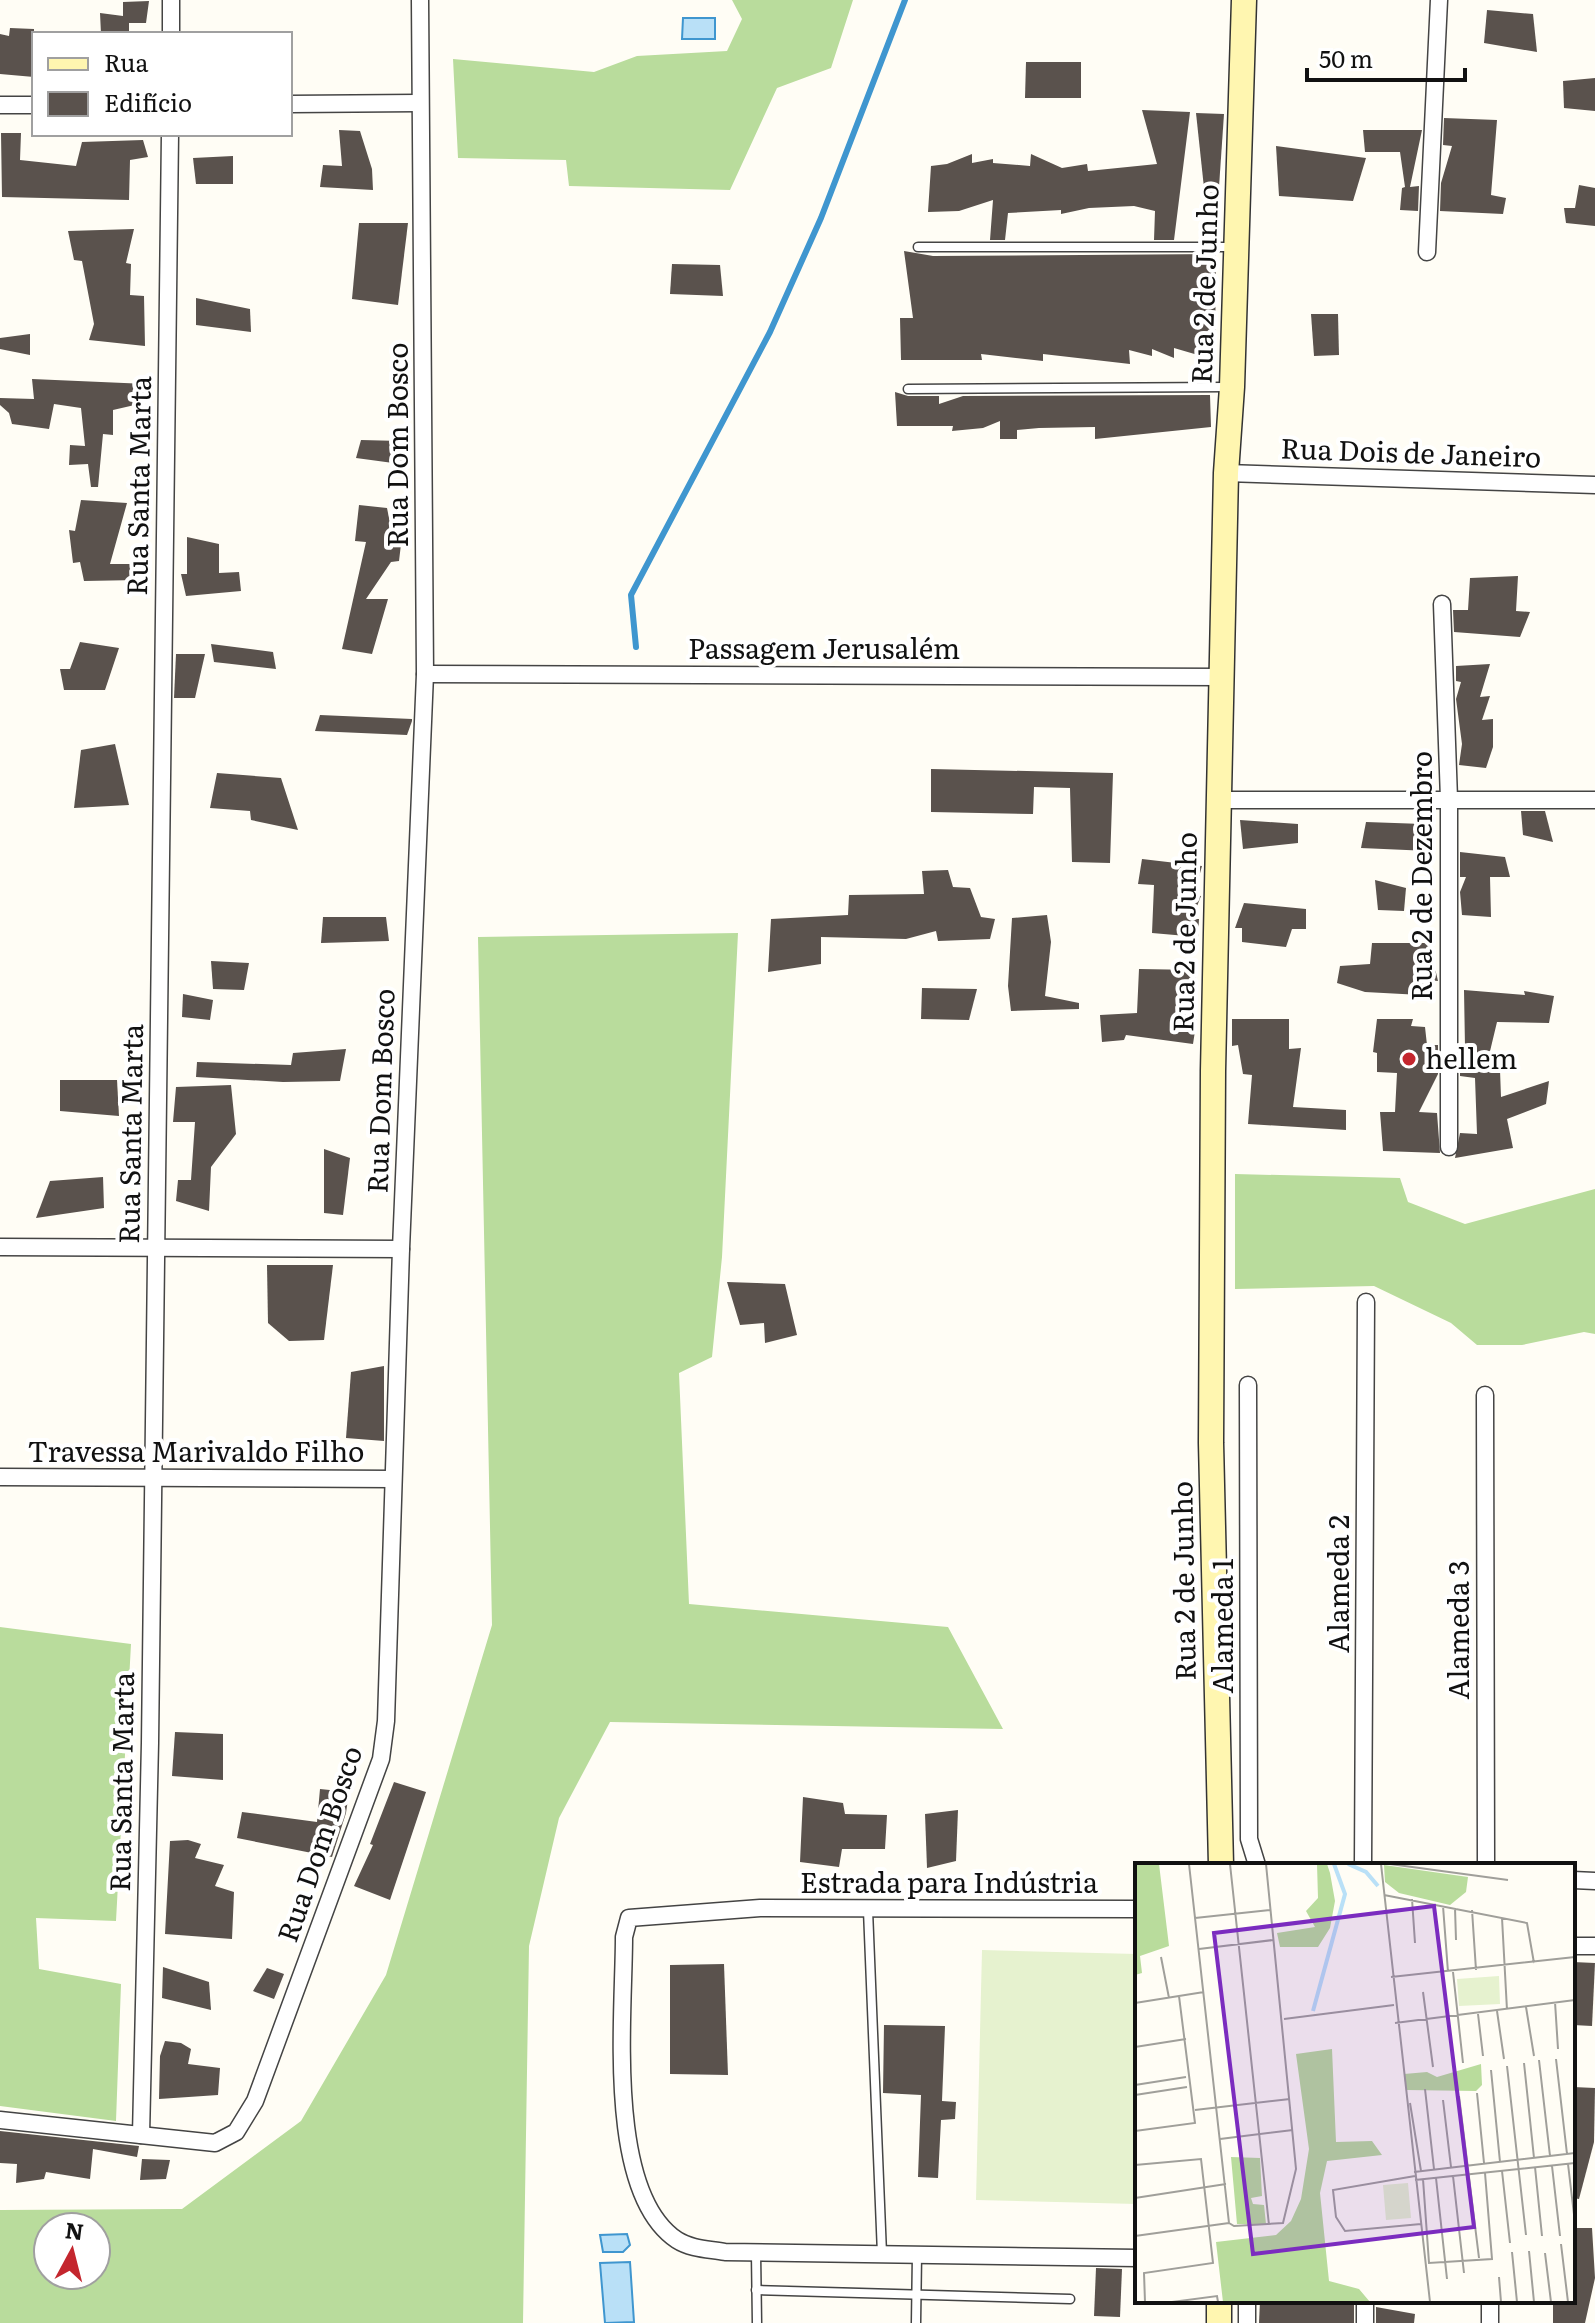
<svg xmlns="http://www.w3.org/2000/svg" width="1595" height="2323" viewBox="0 0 1595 2323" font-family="Literata,serif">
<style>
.forest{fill:#b9dc9c;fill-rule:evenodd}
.pitch{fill:#e6f2cf}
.water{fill:#b9e0f7;stroke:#3f96cf;stroke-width:2}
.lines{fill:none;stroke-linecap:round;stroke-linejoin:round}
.stream{stroke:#3f96cf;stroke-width:6}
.building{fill:#5a524d}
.lane-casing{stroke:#444;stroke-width:11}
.street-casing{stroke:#444;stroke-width:19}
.secondary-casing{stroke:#333;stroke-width:27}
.lane{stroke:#fff;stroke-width:8}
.street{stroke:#fff;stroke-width:16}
.secondary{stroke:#fff6b0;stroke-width:24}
.poi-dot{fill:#c4262e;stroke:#fff;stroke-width:3}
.labels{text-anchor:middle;stroke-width:8;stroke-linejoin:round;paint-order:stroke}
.street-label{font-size:28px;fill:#111;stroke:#fff}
.poi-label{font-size:28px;fill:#111;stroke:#fff;text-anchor:start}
.inset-river{fill:none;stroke:#b9e0f7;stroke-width:4}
.inset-road{fill:none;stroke:#a09f9a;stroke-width:2}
.view{fill:#7b2cbf;fill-opacity:0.15;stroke:#7b2cbf;stroke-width:4}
.inset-edge{fill:none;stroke:#111;stroke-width:4}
</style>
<rect width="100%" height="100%" fill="#fffdf5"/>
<g class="forest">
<path d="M732,0H853L831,68L777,88L730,190L569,186L566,160L458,158L453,59L594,72L637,56L727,51L742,19Z"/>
<path d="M738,933L722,1257L712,1357L679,1373L689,1604L948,1627L1003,1729L610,1722L559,1818L529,1946L523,2323H0V2210L182,2209L301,2121L386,1975L492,1625L478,937ZM96,2227V2275H48V2227Z"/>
<path d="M1235,1174L1400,1178L1408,1202L1465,1224L1595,1189V1334L1584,1332L1522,1345H1477L1451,1323L1374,1286L1235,1289Z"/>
<path d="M0,1627L131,1644L116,1921L36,1918L39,1969L121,1984L116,2121L0,2106Z"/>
</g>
<path class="pitch" d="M982,1950L1137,1954V2204L976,2200Z"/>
<g class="water">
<path d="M683,18H715V39H682Z"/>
<path d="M627,2234L630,2245L623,2252H603L600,2235Z"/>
<path d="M630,2262L634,2322L605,2323L600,2263Z"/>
</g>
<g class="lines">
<path class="stream" d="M636,647L631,595L770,332L821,218L905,0"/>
</g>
<g class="building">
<path d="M149,1L146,23H129V34H101L100,13L123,16V2Z"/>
<path d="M1487,10L1533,14L1537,52L1484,43Z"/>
<path d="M10,28L34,29V77L0,74V34L9,36Z"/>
<path d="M1026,62H1081V98H1025Z"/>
<path d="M1595,78V111L1564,108L1563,81Z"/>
<path d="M1142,110L1190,112L1174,240H1154L1155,211L1134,206L1089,208L1061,214V210L1008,213L1005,240H990L993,200L959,211L928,212L931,166L947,164L972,154V163L993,159V163L1030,166L1031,154L1062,168L1087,164L1088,171L1157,164Z"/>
<path d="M1196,113L1224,114L1217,216H1207Z"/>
<path d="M1444,118L1497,120L1491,195L1506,198L1503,214L1440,211L1441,183L1452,146L1443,145Z"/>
<path d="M339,130L360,131L372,169L373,190L320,187L323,165L342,166Z"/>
<path d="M1363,130H1422L1410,187L1419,186L1418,211L1400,210L1402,188L1405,187L1400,152H1365Z"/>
<path d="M1,133H21L20,160L76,166L82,142L143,140L148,157L130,160L129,200L2,197Z"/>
<path d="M1276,146L1366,158L1353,201L1279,196Z"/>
<path d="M233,156V184H196L193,158Z"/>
<path d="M1579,185L1595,188V226L1566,223L1564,208H1575Z"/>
<path d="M359,223H408L398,305L352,299Z"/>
<path d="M134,229L126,263L131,264L130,295L144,296L145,346L89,340L94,324L82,261L74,260L68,231Z"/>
<path d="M904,251L933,256L1216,254L1215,360L1174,348V358L1152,349V356L1129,350L1130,364L1043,354V361L981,354L982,360H901L900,318H913Z"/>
<path d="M672,264L720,265L723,296L670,294Z"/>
<path d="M196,298L250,309L251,332L196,325Z"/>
<path d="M1311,314H1338L1339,355L1314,356Z"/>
<path d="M30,334V355L0,349V338Z"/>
<path d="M32,379L147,384L139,404L113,410V435L103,434L98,487H91L88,464L69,465L70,445L85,446L81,408L54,404L49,429L12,424L9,413L0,405V398L34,399Z"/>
<path d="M895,392L908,396H939V404L963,396L1210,395L1211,427L1095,439V427L1039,428L1017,430V439H1000V421L983,428L952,431L953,426H897Z"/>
<path d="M361,440L401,441L408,465L356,458Z"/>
<path d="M81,500L127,503L110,564H139L138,580L84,581L80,562L73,563L69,530L75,531Z"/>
<path d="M359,505L387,508L391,528L402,536L399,561L391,562L366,599H388L372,654L342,649L366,542L355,541Z"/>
<path d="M187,537L219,544V573L239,572L241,591L186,596L181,574H187Z"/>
<path d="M1518,576L1516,611L1530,612L1520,637L1454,632L1453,610H1468L1470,578Z"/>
<path d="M80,642L119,648L105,690H64L60,669H70Z"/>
<path d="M211,644L273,652L276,669L214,662Z"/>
<path d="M176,654H205L195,698H174Z"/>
<path d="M1490,664L1480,697L1490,696L1482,720L1493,719V747L1486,768L1459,765L1462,744L1456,699L1461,682L1456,681V666Z"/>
<path d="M320,715L412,719V721L407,735L315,731Z"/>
<path d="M115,744L129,805L74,808L81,750Z"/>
<path d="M931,769L1113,773L1110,863L1072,862L1070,788L1034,787L1033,814L931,812Z"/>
<path d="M217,773L281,778L298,830L251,820L250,811L210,808Z"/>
<path d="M1521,811H1545L1553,842L1523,835Z"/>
<path d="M1240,820L1298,824V843L1243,849Z"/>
<path d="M1366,822L1423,824L1429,851L1361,848Z"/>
<path d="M1460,852L1505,857L1510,877H1490L1491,917L1462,915L1460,892L1466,877H1460Z"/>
<path d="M1142,859L1202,866L1194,895L1201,896L1192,919H1199L1198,937L1152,933L1154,885L1138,884Z"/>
<path d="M948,870L953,887L970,888L981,917L995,919L990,939L938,941L936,931L906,939L821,937V964L768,972L771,919L848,915L849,895L924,894L922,871Z"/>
<path d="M1375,880L1406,888L1404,911L1378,910Z"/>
<path d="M1244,903L1306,909V929H1292L1286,947L1242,942V928H1235Z"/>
<path d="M1047,915L1051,942L1045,996L1079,1003V1009L1011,1011L1008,986L1012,918Z"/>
<path d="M323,917H386L389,941L321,943Z"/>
<path d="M1372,943H1429L1438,981L1426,980L1421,995L1365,992L1337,983L1340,966L1370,964Z"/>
<path d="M211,961L249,963L244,990L213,989Z"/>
<path d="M1139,969L1197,970L1190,1017L1197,1018L1193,1044L1126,1035L1124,1040L1102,1042L1100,1015L1137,1013Z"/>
<path d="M922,988L977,989L969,1020L921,1019Z"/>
<path d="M1464,990L1525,995L1524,991L1554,996L1549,1023L1497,1022L1486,1068L1500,1070L1501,1097L1549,1081L1546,1104L1507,1119L1513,1148L1455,1158L1460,1133L1477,1134L1475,1078L1460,1076V1046L1465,1047Z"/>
<path d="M183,994L213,1000L210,1020L182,1017Z"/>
<path d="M1232,1019H1289V1049L1301,1048L1293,1107L1346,1110V1130L1248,1124L1252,1075L1243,1074L1238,1045L1232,1046Z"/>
<path d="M1377,1019H1413L1411,1026L1425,1027L1427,1045H1438V1074L1419,1112L1437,1113L1440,1153L1383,1151L1380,1112H1395L1397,1073L1377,1072V1053L1373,1052Z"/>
<path d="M346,1049L340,1081L283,1082L196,1077L197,1062L291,1065L293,1053Z"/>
<path d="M60,1080H117L119,1116L60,1111Z"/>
<path d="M231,1085L236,1134L211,1167L209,1211L176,1201L178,1180H191L195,1122H173L176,1087Z"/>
<path d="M324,1149L350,1158L343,1215L324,1213Z"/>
<path d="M103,1177L104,1208L36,1218L50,1181Z"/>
<path d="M267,1265H333L324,1340L289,1341L268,1323Z"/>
<path d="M727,1282L785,1284L797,1335L765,1343L764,1323L740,1325Z"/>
<path d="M384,1366V1441L346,1438L351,1372Z"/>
<path d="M175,1732L223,1734V1780L172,1776Z"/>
<path d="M394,1782L426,1792L390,1900L354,1886L373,1845L370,1844Z"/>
<path d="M320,1789L349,1792L346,1813L332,1857L237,1838L242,1812L317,1822Z"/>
<path d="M803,1797L843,1803L845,1814L887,1815L885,1849H842L839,1867L800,1862Z"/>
<path d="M958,1810L956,1861L927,1868L925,1814Z"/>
<path d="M188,1840L201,1844L195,1858L224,1865L215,1886L234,1892L232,1939L165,1934L170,1841Z"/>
<path d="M1573,1962L1595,1963L1592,2026L1573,2025Z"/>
<path d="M724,1964L728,2075L670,2074V1965Z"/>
<path d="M163,1967L209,1982L211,2010L162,1998Z"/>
<path d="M267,1968L284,1974L274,1999L253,1991Z"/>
<path d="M884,2025L945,2026L942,2101L956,2102L955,2119L941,2120L938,2178L918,2177L921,2095L883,2093Z"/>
<path d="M165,2041L181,2043L191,2049L188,2064L220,2068L218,2095L159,2099L160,2056Z"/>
<path d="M1573,2087L1595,2088L1594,2142L1579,2199L1573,2198Z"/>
<path d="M0,2131L139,2146L137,2157L93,2149L90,2179L46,2172L44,2179L16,2183L17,2164L0,2163Z"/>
<path d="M142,2159L170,2160L166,2179L140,2180Z"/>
<path d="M1573,2228H1592L1595,2278L1585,2323H1553V2301H1573Z"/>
<path d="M1096,2268L1122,2269L1120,2317L1094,2316Z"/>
<path d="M1260,2301H1349L1354,2303V2323H1259Z"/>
<path d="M1376,2307L1415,2314L1414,2323H1376Z"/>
</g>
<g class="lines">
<defs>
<g id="lane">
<path d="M918,247H1232"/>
<path d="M908,389L1227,387"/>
<path d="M868,1910L882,2254"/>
<path d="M756,2253L757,2323"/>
<path d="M756,2290L1070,2299"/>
<path d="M916,2323L917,2255"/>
</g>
<g id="street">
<path d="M171,34V0"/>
<path d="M290,104L418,103"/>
<path d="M0,105H34"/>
<path d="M1427,252L1439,0"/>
<path d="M1226,473L1595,485"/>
<path d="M1442,604L1449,799V1147"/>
<path d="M425,674L1222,677"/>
<path d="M1217,800H1595"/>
<path d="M0,1247L401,1249"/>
<path d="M1248,1385L1249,1839L1257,1865"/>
<path d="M1485,1395L1486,1865"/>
<path d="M0,1477L393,1479"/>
<path d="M1363,1865L1366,1302"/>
<path d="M1573,1880L1595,1881"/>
<path d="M1137,1909L760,1908L629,1918L624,1937C624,2015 605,2192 677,2240C691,2249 709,2249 725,2252L1137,2258"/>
<path d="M1573,1946H1595"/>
<path d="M0,2120L215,2143L236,2132L255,2101L381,1759L386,1721L401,1249L425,674L420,0"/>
<path d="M141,2135L150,1743L170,134"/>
<path d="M1247,2323V2301"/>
<path d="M1365,2323V2301"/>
<path d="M1490,2323V2301"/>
</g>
<g id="secondary">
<path d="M1221,1865L1211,1443L1213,1071L1226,473L1232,387L1244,0"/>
<path d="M1219,2323V2301"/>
</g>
</defs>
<use href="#lane" class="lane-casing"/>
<use href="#street" class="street-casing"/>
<use href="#secondary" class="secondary-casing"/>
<use href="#lane" class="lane"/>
<use href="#street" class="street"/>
<use href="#secondary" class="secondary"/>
</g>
<circle class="poi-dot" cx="1409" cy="1059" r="8"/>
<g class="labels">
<g class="street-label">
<text transform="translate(1205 284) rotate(-88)" y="10">Rua 2 de Junho</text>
<text transform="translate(398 445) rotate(-90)" y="10">Rua Dom Bosco</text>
<text transform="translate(1411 453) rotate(2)" y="10">Rua Dois de Janeiro</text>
<text transform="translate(139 486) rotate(-89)" y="10">Rua Santa Marta</text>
<text x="824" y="659">Passagem Jerusalém</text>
<text transform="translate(1422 876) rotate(-90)" y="10">Rua 2 de Dezembro</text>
<text transform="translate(1185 932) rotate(-89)" y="10">Rua 2 de Junho</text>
<text transform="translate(381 1091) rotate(-88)" y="10">Rua Dom Bosco</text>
<text transform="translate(131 1134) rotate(-89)" y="10">Rua Santa Marta</text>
<text x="196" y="1462">Travessa Marivaldo Filho</text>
<text transform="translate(1184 1581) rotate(-91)" y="10">Rua 2 de Junho</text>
<text transform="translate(1339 1584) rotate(-90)" y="10">Alameda 2</text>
<text transform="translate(1223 1626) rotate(-90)" y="10">Alameda 1</text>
<text transform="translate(1459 1630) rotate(-90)" y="10">Alameda 3</text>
<text transform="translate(122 1782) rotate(-89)" y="10">Rua Santa Marta</text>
<text transform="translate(320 1844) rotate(-71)" y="10">Rua Dom Bosco</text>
<text x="949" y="1893">Estrada para Indústria</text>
</g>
<g class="poi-label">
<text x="1425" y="1069">hellem</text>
</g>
</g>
<g transform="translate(1135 1863)">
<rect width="440" height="440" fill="#fffdf5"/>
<path d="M0,1H24L34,83L5,93L7,110L0,112ZM182,1H192L195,10L200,38L195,65L183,84H145L142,70L180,64L171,48L183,35ZM249,2L333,14L331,29L315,42L264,30L250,19ZM197,186L201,279L237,278L247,292L192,298L185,330L194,418L224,426L235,439H88L81,379L141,372L156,358L166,336L174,286L161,191ZM346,201L347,222L341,228L271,227L269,211L292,209L302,214ZM96,294L125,295L127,333L116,335L118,341L129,342L131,361H102Z" fill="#b9dc9c"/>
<path d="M364,113L365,141L324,143L322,116ZM273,320L276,355L251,357L248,322Z" fill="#e6f2cf"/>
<path class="inset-river" d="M213,1L231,9L243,23M178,148L210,31L199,1"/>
<path class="inset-road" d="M54,1L94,360L99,363L148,360L161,306L131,1M95,1L134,362M246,1L295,439M255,1L373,17M249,32L392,60L399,100M277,36L280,80M308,43L313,109M320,45L321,77M337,47L341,107M60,55L135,47M367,55L372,147M64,86L138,77M26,94L34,135M318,109L328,200M256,114L440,94M288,129L298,204M420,139L423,186M0,140L69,129M391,144L399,193M362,148L369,196M343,151L348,193M149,156L259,142M260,160L440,137M0,184L51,176M421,196L432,291M404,197L415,293M389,200L399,295M372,203L391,372M356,207L365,299M0,222L51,214M290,226L299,306M342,230L349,300M0,232L52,224M324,233L344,395M308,237L316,304M275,240L286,308M60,247L155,236M0,268L60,260L44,133M85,276L158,267M433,301L440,360M0,302L66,296L78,400L9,410L10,439M417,303L425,373M400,304L407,373M367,308L375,380M279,309L440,290M280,313L198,327L201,354L210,368L286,361M318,313L329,410M301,315L312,416M288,316L294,400L357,396L350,310M280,317L440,300M0,335L91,321M0,373L94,360M426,381L433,439M394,388L399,439M377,389L382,439M410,390L416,439M364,414L366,439M37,439L82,433L83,439"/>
<path class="view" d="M299,43L339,364L118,391L79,70Z"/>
<rect width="440" height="440" class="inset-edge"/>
</g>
<rect x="32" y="32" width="260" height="104" fill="#ffffff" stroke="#a0a0a0" stroke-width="2"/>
<rect x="48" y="58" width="40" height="12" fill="#fff6b0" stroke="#a0a0a0" stroke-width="2"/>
<text x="104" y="72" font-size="24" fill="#111111">Rua</text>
<rect x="48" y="92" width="40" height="24" fill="#5a524d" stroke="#a0a0a0" stroke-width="2"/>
<text x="104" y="112" font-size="24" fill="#111111">Edifício</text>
<g transform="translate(72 2251) rotate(7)"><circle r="38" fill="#ffffff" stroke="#a0a0a0" stroke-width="2"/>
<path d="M0-6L14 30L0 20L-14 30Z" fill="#c4262e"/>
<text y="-12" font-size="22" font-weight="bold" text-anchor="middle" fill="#111111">N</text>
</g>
<path d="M1307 68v12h158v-12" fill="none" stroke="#111111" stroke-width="4"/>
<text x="1319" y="68" font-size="24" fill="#111111" stroke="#ffffff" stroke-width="6" paint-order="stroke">50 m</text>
</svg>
